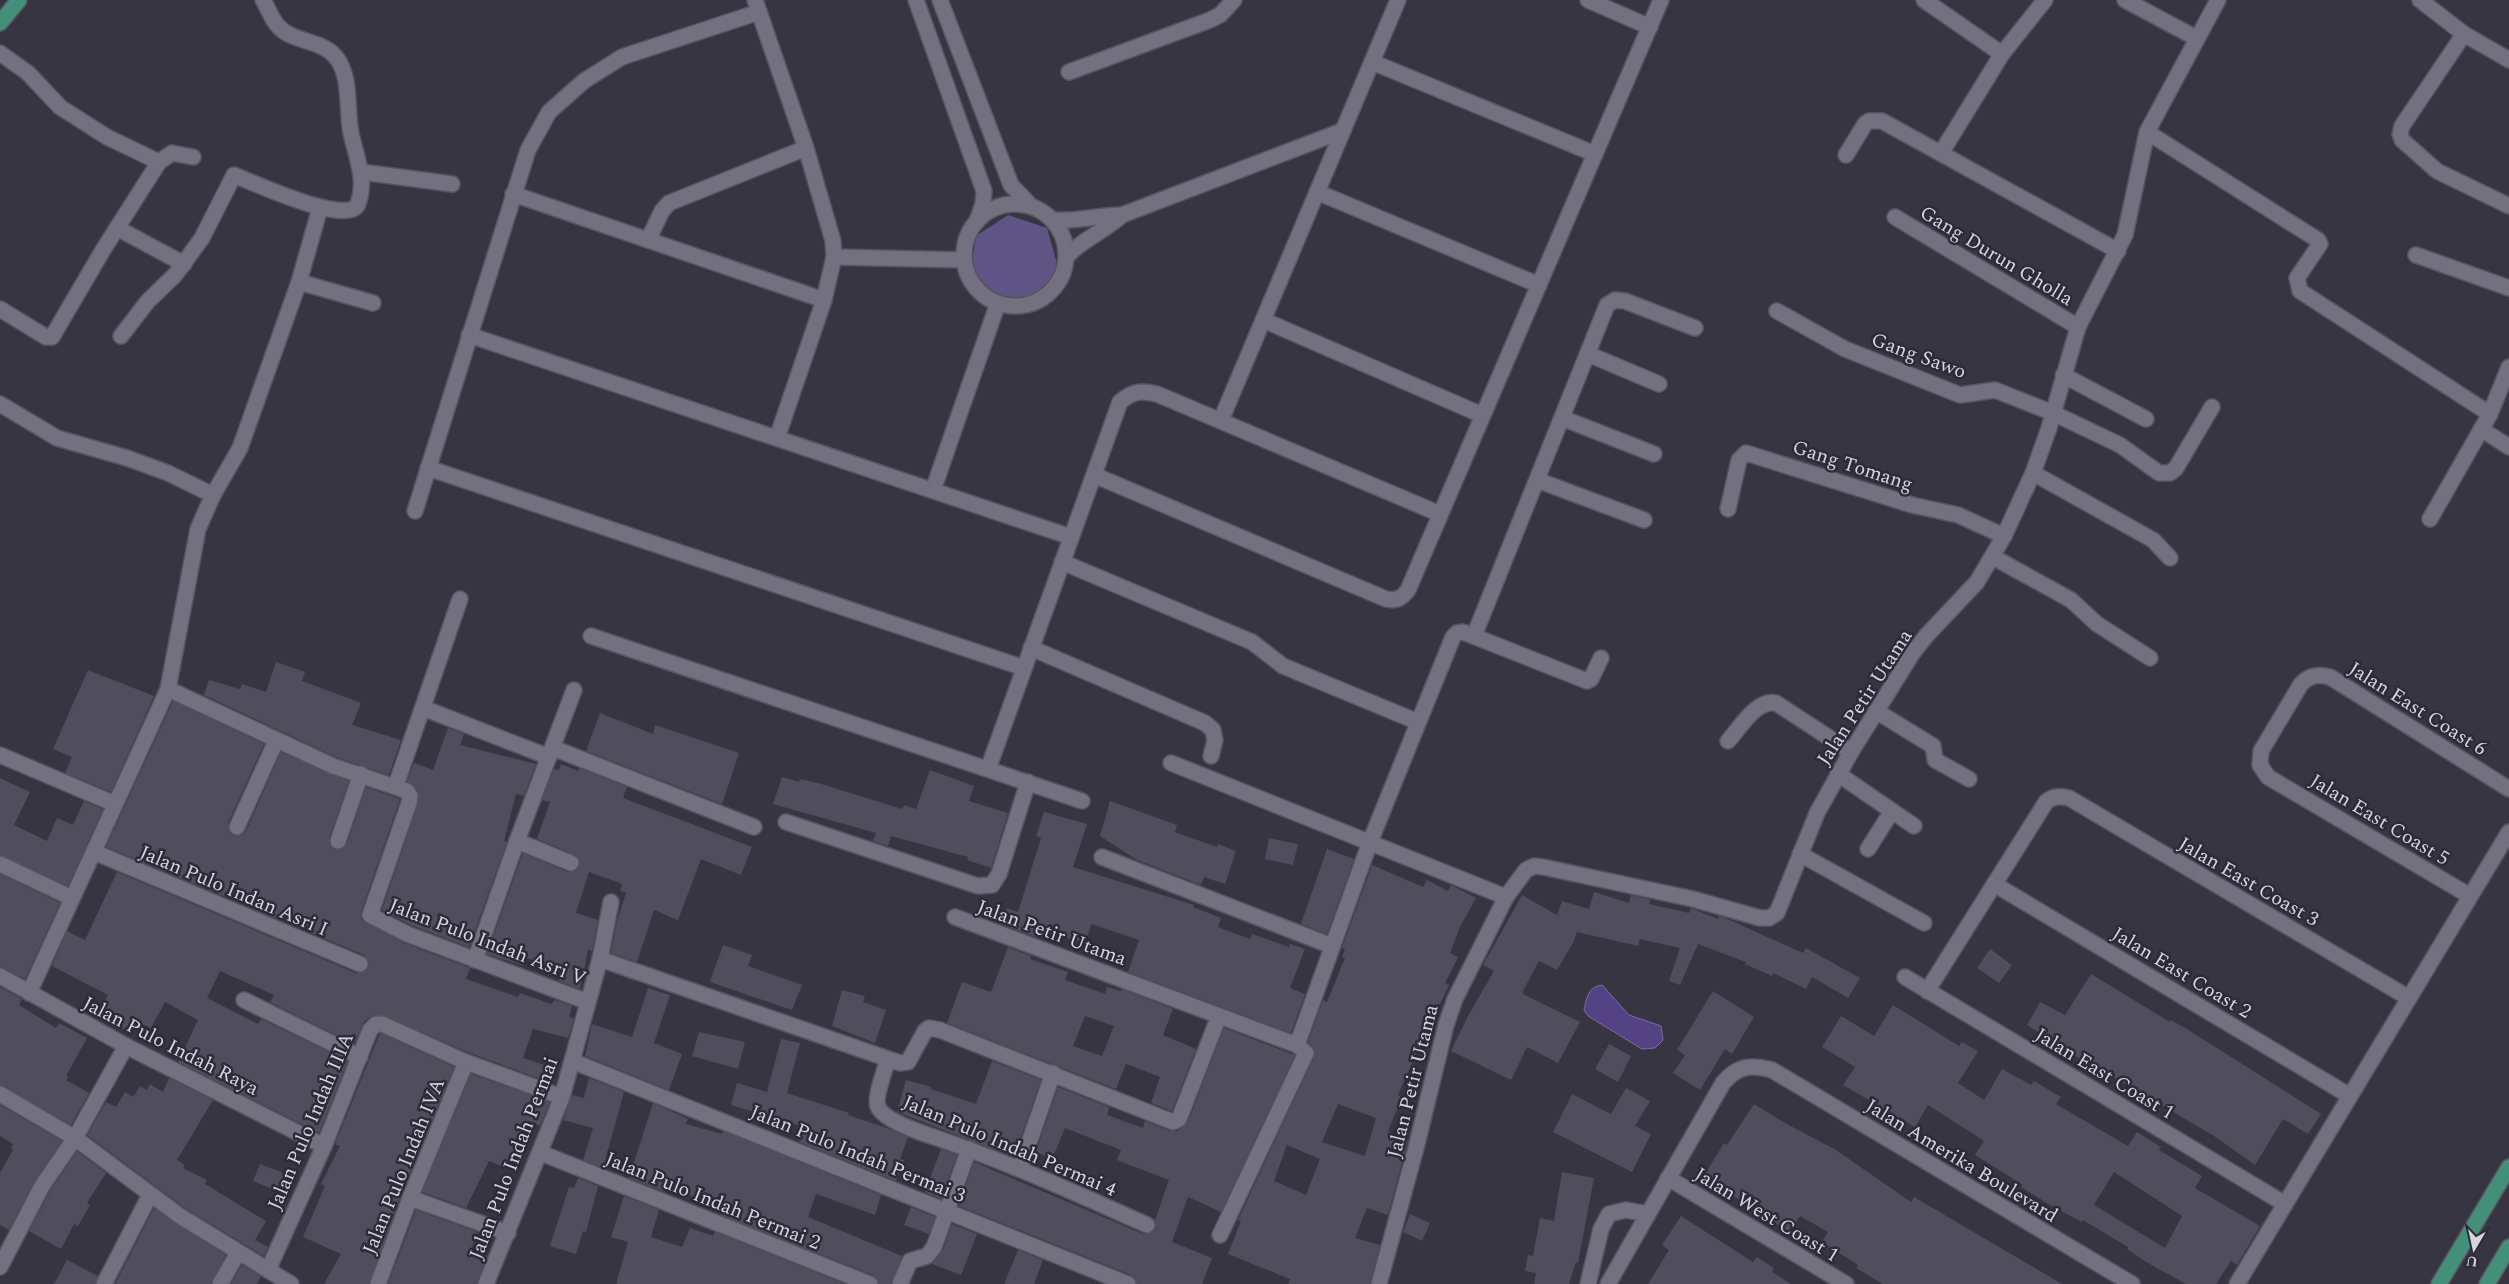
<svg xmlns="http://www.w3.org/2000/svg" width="2509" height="1284" viewBox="0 0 2509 1284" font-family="Spectral,serif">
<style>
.green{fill:#5f5584}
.water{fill:#544384;stroke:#7b6e9f}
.building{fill:#504e5c;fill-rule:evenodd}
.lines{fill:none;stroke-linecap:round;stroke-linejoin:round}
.minor-casing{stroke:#56545f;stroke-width:18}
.major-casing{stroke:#56545f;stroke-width:18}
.minor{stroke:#73707f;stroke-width:15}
.major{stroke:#43907a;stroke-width:15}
.labels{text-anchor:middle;stroke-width:5;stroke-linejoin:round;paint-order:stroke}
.street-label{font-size:20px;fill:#d6d4dd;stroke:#2d2b38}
</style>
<rect width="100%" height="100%" fill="#373542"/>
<path class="green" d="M1008,215L1047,228L1058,267L1036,303L1000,306L970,277L976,236Z"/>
<path class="water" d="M1602,985L1629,1015L1661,1026L1663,1040L1655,1048L1642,1049L1588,1016L1584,1010C1587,997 1588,987 1602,985Z"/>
<g class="building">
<path d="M276,662L305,672L302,681L361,703L352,725L401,740L389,775L336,757L204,695L209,680L240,689L242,684L266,692Z"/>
<path d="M88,670L154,696L111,792L65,773L72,757L53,749Z"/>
<path d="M173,701L264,744L228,823L229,832L234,836L242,835L246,831L281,752L349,781L329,838V843L335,850H340L347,844L366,787L400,799L361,912L362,920L404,943L470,968L466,979L518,997L520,993L551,1004L555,1000L572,1006L569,1017L574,1018L568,1038L533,1029L523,1058L556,1069L551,1083L470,1053L382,1015L370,1017L363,1023L354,1044L270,1002L274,995L220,971L207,998L258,1024L261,1019L348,1061L319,1133L178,1062L198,1020L165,1002L151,1028L137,1022L132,1034L110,1023L114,1014L101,1007L108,995L52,966L67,931L85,940L117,872L356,973H362L368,968L369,962L364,955L106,847Z"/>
<path d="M600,713L653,734L655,725L739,753L722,804L586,751Z"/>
<path d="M448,728L464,734L460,745L536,764L524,796L516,794L504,841L507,842L469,947L411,925L382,910L418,804V791L407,781L414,763L433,770Z"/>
<path d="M561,764L578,771L579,768L627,787L623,798L752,847L741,875L701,859L678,920L654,910L637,962L611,953L617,921L626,893L620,891L622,884L589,872L576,913L598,920L592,951L588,950L580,989L559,981L562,968L526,958L524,966L487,954L523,853L568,872L576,871L580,866V861L575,855L537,839L550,802L542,800L554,769L559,770Z"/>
<path d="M930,770L974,786L969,801L1008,813L991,868L967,860L968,857L891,836L888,846L873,841L876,833L773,804L782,777L799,782L800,779L818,783L902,809L904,805L916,809Z"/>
<path d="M0,778L30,792L14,825L47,841L57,818L73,825L84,801L103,809L68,886L0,855Z"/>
<path d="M1110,801L1177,825L1175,832L1217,847L1218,844L1236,851L1225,884L1204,877L1201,885L1137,860L1100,836Z"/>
<path d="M1044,812L1087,824L1073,867L1194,905L1193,907L1221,918L1218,927L1250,939L1252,934L1289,947L1290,944L1305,949L1290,988L1305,994L1291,1033L1128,972L1139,940L1091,924L1086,943L1040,931L1038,938L1001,924L1007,908L1018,912L1041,838L1036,836Z"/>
<path d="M1269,838L1298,844L1293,865L1265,859Z"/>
<path d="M1327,849L1354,859L1327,934L1301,924Z"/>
<path d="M1372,865L1423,887L1427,880L1448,891L1451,885L1476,898L1460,927L1450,953L1458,957L1445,983L1449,985L1440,1004H1438L1398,1095L1402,1097L1388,1131L1408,1140L1388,1215L1367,1208L1355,1238L1380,1245L1370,1284H1288L1290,1279L1228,1254L1241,1221L1238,1220L1314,1057L1315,1051L1308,1042L1323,1000L1327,1002L1345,958L1342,957L1345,949L1342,948ZM1338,1104L1376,1118L1365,1156L1322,1142ZM1287,1145L1320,1159L1306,1195L1274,1181Z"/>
<path d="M0,874L60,903L25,979L0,967Z"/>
<path d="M1594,892L1629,903L1631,895L1651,900L1649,904L1689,913L1691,908L1718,919L1719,916L1723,917L1803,953L1806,948L1860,978L1848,998L1812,977L1806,989L1773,973L1772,976L1745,964L1746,962L1698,944L1680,985L1669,981L1680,948L1640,939L1638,946L1577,932L1574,941L1557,970L1539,961L1523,991V994L1580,1022L1558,1063L1527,1047L1511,1080L1451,1051L1468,1016L1494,971L1483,965L1522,895L1557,915L1562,901L1589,909Z"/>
<path d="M723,945L752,955L748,966L802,985L792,1010L710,982Z"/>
<path d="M1008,947L1031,956L1030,959L1068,972L1065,980L1105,994L1107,987L1121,991L1122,989L1173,1009L1163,1035L1196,1049L1172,1111L1151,1103L1160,1077L1126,1064L1116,1089L947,1023L962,982L991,992ZM1085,1016L1114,1026L1102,1056L1073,1046Z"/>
<path d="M1990,949L2012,965L1999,983L1977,968Z"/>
<path d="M2091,974L2170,1022L2171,1020L2187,1029L2321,1114L2308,1134L2283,1119L2255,1165L2214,1136L2110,1075L2109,1077L2027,1025L2040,1002L2065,1015Z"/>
<path d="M0,987L22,999L19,1005L56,1028L59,1023L87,1038L66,1076L68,1077L66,1080L89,1093L71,1125L0,1085Z"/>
<path d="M648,988L670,995L654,1043L682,1054L669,1090L585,1056L592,1024L632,1037Z"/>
<path d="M842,990L865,996L863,1002L886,1010L875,1043L832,1026Z"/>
<path d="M1713,991L1754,1017L1732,1054L1725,1049L1700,1090L1673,1073L1685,1055L1677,1050Z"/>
<path d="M1893,1005L1959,1046L1962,1042L1978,1051L1958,1083L1984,1100L2002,1069L2031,1085L2034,1081L2061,1097L2056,1104L2128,1146L2137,1132L2161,1147L2159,1150L2202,1176L2195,1188L2260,1226L2237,1265L2231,1261L2216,1284H2186L2146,1262L2127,1249L2128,1247L2083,1220L2082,1222L2055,1208L2021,1187L2023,1185L1975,1155L1984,1141L1928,1105L1915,1127L1843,1085L1855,1067L1822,1047L1841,1016L1874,1036ZM2114,1172L2182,1216L2165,1248L2094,1205Z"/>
<path d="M1224,1028L1295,1055L1221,1212L1188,1197L1172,1242L1212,1258L1202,1284H1137L1131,1275L959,1206L974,1162L1143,1234L1152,1233L1156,1228L1155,1220L1169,1180L1117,1160L1121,1150L1065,1128L1052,1159L1036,1152L1058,1087L1109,1107L1107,1115L1143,1128L1145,1121L1170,1131H1177L1188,1122Z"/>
<path d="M699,1032L745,1042L738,1069L692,1056Z"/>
<path d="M380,1033L454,1067L401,1194L369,1284H324L341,1254L303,1237L325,1186L321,1184L340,1146L335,1144Z"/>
<path d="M781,1039L800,1043L787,1093L849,1113L848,1115L887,1128L908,1137L900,1159L904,1160L896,1181L799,1142L804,1127L731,1105L737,1083L767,1092Z"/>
<path d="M1609,1044L1631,1056L1618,1082L1595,1069Z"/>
<path d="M992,1061L1041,1080L1014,1157L897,1112L906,1080L931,1087V1089L976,1104Z"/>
<path d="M471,1074L550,1102L540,1126L528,1121L508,1169L489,1161L466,1208L422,1192Z"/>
<path d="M169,1078L213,1100L177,1160L185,1165L183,1168L207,1180L205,1184L266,1221L255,1240L268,1247L264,1256L185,1208L87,1135L106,1102L116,1107L125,1092L133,1097L140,1086L147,1090L150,1084L163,1092Z"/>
<path d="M589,1078L624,1092L603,1168L583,1160L593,1128L563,1120L572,1095L584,1098Z"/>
<path d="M1626,1088L1650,1101L1635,1126L1651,1134L1632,1172L1553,1132L1572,1094L1611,1114Z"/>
<path d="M653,1103L688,1119L686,1124L722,1134L723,1131L881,1195L875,1215L816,1194L808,1217L902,1256L891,1284H879L873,1275L721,1215L724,1206L666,1188L665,1192L629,1178Z"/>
<path d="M1754,1104L1785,1123L1836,1150L1911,1202L1914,1197L2062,1284H1883L1856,1268L1858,1265L1822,1242L1828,1232L1800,1216L1790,1232L1749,1207L1724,1189L1726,1186L1705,1174L1724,1143L1727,1145Z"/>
<path d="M0,1105L62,1141L34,1182L9,1230L0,1225V1173L13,1150L11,1148L13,1144L0,1136Z"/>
<path d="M941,1149L957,1155L941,1199L925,1192Z"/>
<path d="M77,1151L106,1173L87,1203L90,1205L78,1226L74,1224L61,1249L29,1231L50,1191Z"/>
<path d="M260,1164L286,1174L280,1192L253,1181Z"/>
<path d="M1562,1172L1594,1178L1578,1263L1576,1262L1569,1284H1534L1536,1273L1525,1271L1528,1255L1533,1256L1540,1218L1554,1221Z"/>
<path d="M578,1178L598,1186L586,1232L583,1231L576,1254L550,1246L569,1187L574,1188Z"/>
<path d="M624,1196L659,1210L651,1237L682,1247L690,1228L713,1236L715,1232L845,1284H616L628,1242L611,1237Z"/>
<path d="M911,1207L935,1217L929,1234L904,1225Z"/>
<path d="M154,1208L226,1255L211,1284H115Z"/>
<path d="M416,1210L477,1232L471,1250L487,1256L477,1284H388Z"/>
<path d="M1410,1214L1430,1223L1422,1241L1403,1232Z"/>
<path d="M1681,1216L1753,1262L1757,1257L1774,1268L1772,1272L1791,1284H1648L1669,1250L1662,1245Z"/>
<path d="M952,1224L977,1234L961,1275L932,1264L943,1250Z"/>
<path d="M1018,1250L1043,1260L1034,1284H1004Z"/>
<path d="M67,1260L98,1276L95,1284H54Z"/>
<path d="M242,1265L261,1276L257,1284H231Z"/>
</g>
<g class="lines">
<defs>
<g id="minor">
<path d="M755,0L806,148L833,241L834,257L964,260"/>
<path d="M916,0L984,191L983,204L978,218"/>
<path d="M940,0L1011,185L1030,205"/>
<path d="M1588,0L1650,27"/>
<path d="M1924,0L2002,54"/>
<path d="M2125,0L2196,38"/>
<path d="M2420,0L2464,34L2509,60"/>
<path d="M2464,34L2402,126L2400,134L2402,140L2437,171L2509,206"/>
<path d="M0,53L28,73L60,107L107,137L159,162L172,153L193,157"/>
<path d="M1372,62L1595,154"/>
<path d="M1069,72L1210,20L1220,15L1234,0"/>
<path d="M2147,132L2318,240L2320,244L2297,278L2300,291L2490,414"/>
<path d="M1941,153L2002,54L2045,0"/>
<path d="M1846,155L1865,124L1869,121H1882L2118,251"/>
<path d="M362,172L452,184"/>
<path d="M1317,192L1539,285"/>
<path d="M513,194L824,300"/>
<circle cx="1015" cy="255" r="51"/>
<path d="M1895,217L2078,327"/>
<path d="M1054,220C1077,222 1099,215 1122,215L1342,131"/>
<path d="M117,228L184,264"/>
<path d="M648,240L662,211L669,203L806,148"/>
<path d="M2416,255L2509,288"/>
<path d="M1067,256C1084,238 1105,231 1122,215"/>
<path d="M299,282L373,303"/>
<path d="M0,309L46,337H52L103,250L159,162"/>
<path d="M1777,311L1845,349L1960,395L1995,390L2053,413L2120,445L2159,473H2170L2176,468L2212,407"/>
<path d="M1263,320L1482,415"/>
<path d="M469,335L1071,537"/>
<path d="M121,336L148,301L175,275L202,238L234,175C252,182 348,227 358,204C367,180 356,157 351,133C346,110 352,75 335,56C320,39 293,43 278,26C272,20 268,8 263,0"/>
<path d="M1588,354L1659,384"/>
<path d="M2063,375L2146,419"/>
<path d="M0,404L57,438L127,458L168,473L213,495"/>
<path d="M1562,418L1654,454"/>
<path d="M1221,420L1398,0"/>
<path d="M2481,429L2509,447"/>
<path d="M777,438L824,300L834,257"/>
<path d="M428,468L1024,668"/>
<path d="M2033,473L2153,540L2170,558"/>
<path d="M1094,475L1386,599C1397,601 1401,599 1408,590L1661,0"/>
<path d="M1537,480L1644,520"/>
<path d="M933,490L998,303"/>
<path d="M1728,509L1739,460L1746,453L1912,505L1958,515L2004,536"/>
<path d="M415,511L528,150L549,112L584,81L622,57L759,12"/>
<path d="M2430,519L2490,414L2509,367"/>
<path d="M1993,557L2071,600L2097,624L2150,658"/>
<path d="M1062,562L1252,642L1283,666L1418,722"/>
<path d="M591,636L1082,801"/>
<path d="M1474,636L1607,305L1615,300L1625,301L1695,328"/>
<path d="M1031,648L1205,723L1213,730L1215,740L1211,756"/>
<path d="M168,689L333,766L407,791L410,796L409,803L370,915L407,934L588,1002"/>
<path d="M423,708L549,757"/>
<path d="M1876,711L1933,746L1935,760L1969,779"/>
<path d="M1728,741C1740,728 1756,699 1776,703L1851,752"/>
<path d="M553,748L754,827"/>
<path d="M0,755L115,804"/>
<path d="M1171,763L1506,897"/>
<path d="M988,769L1120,402C1133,391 1141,390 1157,394L1440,514"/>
<path d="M1838,774L1914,826"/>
<path d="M396,785L460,599"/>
<path d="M786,822L978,886L992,885L999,874L1028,782"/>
<path d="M237,827L276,741"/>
<path d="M338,841L361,774"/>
<path d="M1868,849L1892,811"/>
<path d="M94,852L360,964"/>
<path d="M1800,854L1924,923"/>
<path d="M1102,857L1332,946"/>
<path d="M571,863L517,841L574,690"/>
<path d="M0,864L72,898"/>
<path d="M1994,884L2350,1096"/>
<path d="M2470,896L2268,777L2260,765L2261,751L2301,684C2310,675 2318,674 2330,677L2509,789"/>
<path d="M955,917L1297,1045L1306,1053L1220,1235"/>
<path d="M600,959L900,1063L908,1062L925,1031L929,1028L940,1030L1173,1122L1179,1119L1219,1016"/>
<path d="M475,960L517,841"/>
<path d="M0,976L126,1046L324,1146"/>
<path d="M1905,977L2285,1204"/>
<path d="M1927,991L2046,802C2053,796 2060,796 2069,798L2409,998"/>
<path d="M29,993L168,689L198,529L213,495L240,448L299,282L320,208"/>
<path d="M244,1000L360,1057"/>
<path d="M1297,1045L1370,842L1453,637L1457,633L1463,632L1587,681L1591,679L1601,658"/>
<path d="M888,1059C885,1070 874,1098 878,1107C884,1120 919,1132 931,1136C1005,1161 1076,1193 1147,1225"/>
<path d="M572,1061L1128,1284"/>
<path d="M0,1094L75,1138L180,1216L291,1284"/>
<path d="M541,1153L870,1284"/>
<path d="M1020,1169L1053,1073"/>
<path d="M1668,1178L1846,1284"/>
<path d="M410,1198L508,1233"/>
<path d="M0,1267L42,1186L75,1138L126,1046"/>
<path d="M268,1270L324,1146L370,1030L376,1024H382L466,1062L562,1097"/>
<path d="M104,1284L150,1195"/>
<path d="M220,1284L238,1253"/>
<path d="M378,1284L410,1198L466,1062"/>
<path d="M486,1284L562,1097L600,959L611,902"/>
<path d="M900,1284L910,1261L927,1256L934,1247L969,1149"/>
<path d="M1379,1284L1416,1148L1446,1025L1455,999L1506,897L1526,870L1534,866L1543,867L1693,899L1760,918H1769L1777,913L1817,813L1851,752L1912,654L1926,636L1977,582L2004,536L2033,473L2049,428L2078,327L2125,235L2147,132L2218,0"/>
<path d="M1588,1284L1601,1229L1609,1214L1626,1210L1648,1214"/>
<path d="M1608,1284L1723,1083C1737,1066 1751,1064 1772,1070L2132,1284"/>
<path d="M2237,1284L2509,832"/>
</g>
<g id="major">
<path d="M0,23L19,0"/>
<path d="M2439,1284L2509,1167"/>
<path d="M2487,1284L2509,1247"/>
</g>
</defs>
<use href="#minor" class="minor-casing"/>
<use href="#major" class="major-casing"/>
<use href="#minor" class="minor"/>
<use href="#major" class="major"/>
</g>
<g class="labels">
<g class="street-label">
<text transform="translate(1997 255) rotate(31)" y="7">Gang Durun Gholla</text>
<text transform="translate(1919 355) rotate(20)" y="7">Gang Sawo</text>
<text transform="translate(1853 465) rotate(18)" y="7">Gang Tomang</text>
<text transform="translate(1864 697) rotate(-57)" y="7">Jalan Petir Utama</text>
<text transform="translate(2418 708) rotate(32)" y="7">Jalan East Coast 6</text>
<text transform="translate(2380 819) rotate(31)" y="7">Jalan East Coast 5</text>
<text transform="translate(2249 881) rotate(30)" y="7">Jalan East Coast 3</text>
<text transform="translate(234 890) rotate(23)" y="7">Jalan Pulo Indan Asri I</text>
<text transform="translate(1052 932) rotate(20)" y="7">Jalan Petir Utama</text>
<text transform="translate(488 941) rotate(21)" y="7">Jalan Pulo Indah Asri V</text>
<text transform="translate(2182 972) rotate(31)" y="7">Jalan East Coast 2</text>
<text transform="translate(171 1045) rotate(27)" y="7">Jalan Pulo Indah Raya</text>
<text transform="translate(2105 1073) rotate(31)" y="7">Jalan East Coast 1</text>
<text transform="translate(1412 1081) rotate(-76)" y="7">Jalan Petir Utama</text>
<text transform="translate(310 1121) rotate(-67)" y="7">Jalan Pulo Indah IIIA</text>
<text transform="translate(1010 1145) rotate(23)" y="7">Jalan Pulo Indah Permai 4</text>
<text transform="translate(858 1153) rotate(22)" y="7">Jalan Pulo Indah Permai 3</text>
<text transform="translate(513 1158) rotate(-69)" y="7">Jalan Pulo Indah Permai</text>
<text transform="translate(1962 1160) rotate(31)" y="7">Jalan Amerika Boulevard</text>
<text transform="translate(403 1166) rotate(-68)" y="7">Jalan Pulo Indah IVA</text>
<text transform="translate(713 1200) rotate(22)" y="7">Jalan Pulo Indah Permai 2</text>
<text transform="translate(1767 1214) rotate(31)" y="7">Jalan West Coast 1</text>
</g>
</g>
<g transform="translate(2474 1249) rotate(189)" stroke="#2d2b38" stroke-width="4" paint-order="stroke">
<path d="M0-4L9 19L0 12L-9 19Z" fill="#d6d4dd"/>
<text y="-8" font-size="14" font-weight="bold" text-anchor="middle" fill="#d6d4dd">U</text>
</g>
</svg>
